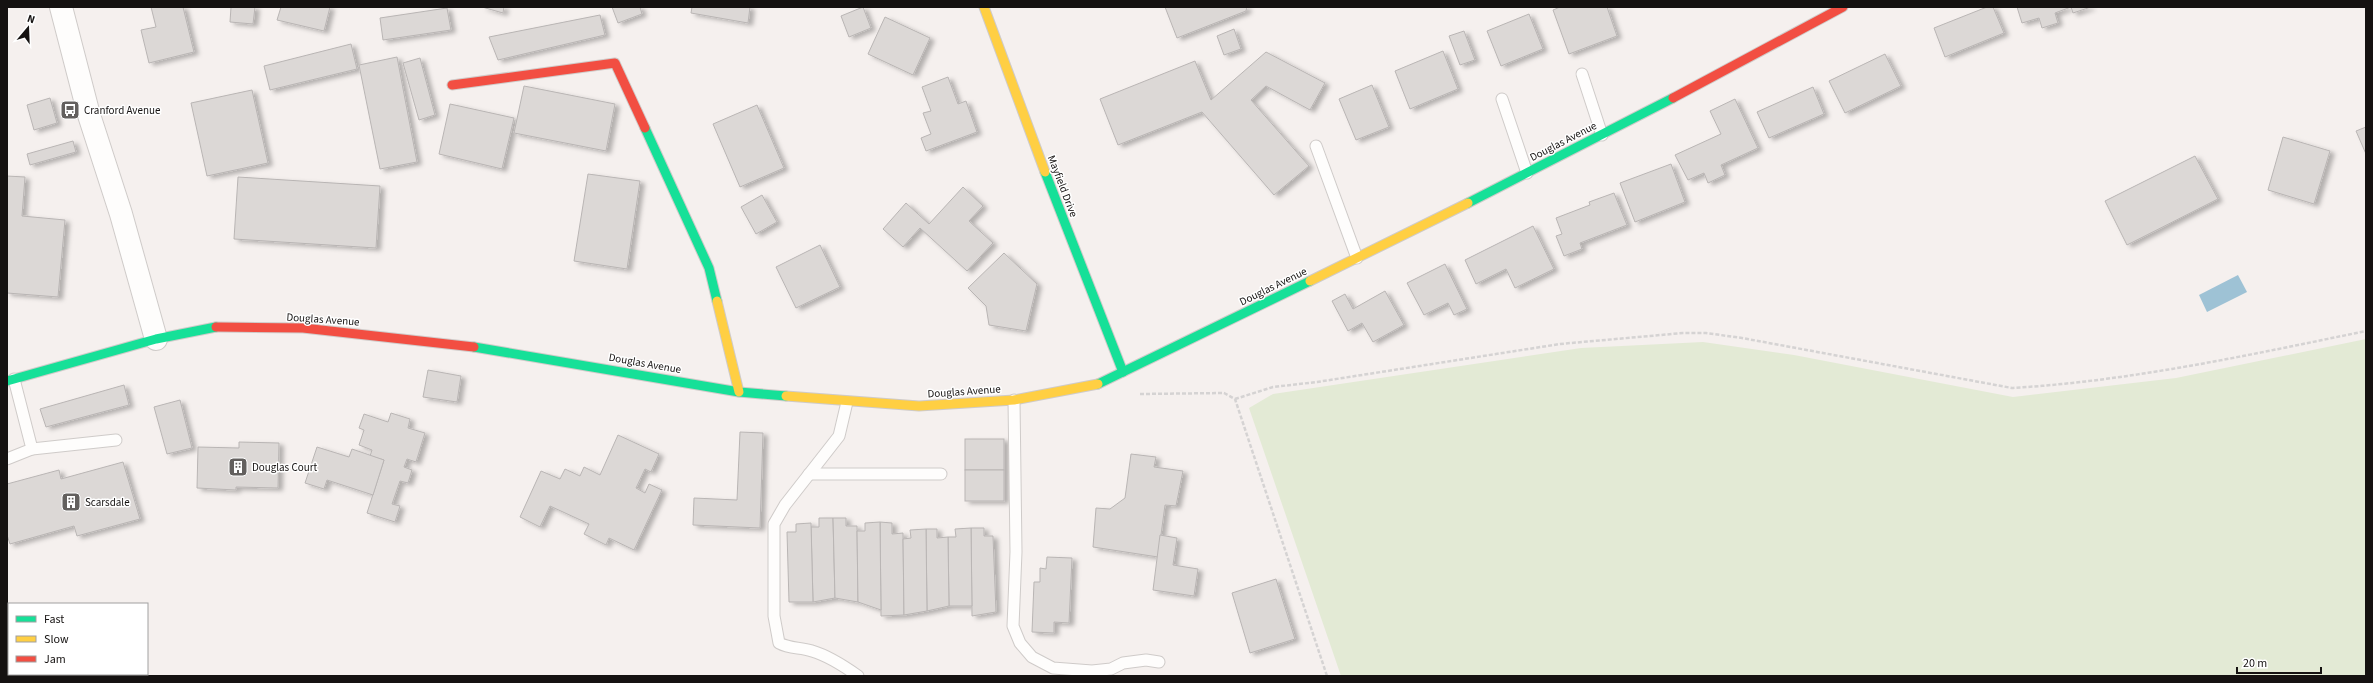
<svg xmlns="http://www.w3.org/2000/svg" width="2373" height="683" viewBox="0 0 2373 683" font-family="'Source Sans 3',sans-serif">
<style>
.green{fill:#e3ead5}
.water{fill:#9ec2d5}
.building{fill:#dcd8d6;stroke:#b9b5b4;filter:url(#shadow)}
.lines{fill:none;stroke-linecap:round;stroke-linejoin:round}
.lane-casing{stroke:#cfcbc9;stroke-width:13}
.street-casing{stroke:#cfcbc9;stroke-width:24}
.fast-casing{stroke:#cfcbc9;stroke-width:11}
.slow-casing{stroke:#cfcbc9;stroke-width:11}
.jam-casing{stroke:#cfcbc9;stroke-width:11}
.path{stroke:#d5d3d3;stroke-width:2.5;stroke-dasharray:4 2;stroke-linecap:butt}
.lane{stroke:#fefdfc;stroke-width:11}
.street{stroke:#fefdfc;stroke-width:22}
.fast{stroke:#16e098;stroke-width:9}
.slow{stroke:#ffcf43;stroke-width:9}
.jam{stroke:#f24e42;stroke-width:9}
.labels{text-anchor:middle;stroke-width:3;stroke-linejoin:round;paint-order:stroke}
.poi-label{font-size:11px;fill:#151211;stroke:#fff;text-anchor:start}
.street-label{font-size:11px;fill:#151211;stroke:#fff}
</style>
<defs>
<filter id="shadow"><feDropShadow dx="4.5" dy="2.5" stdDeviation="2" flood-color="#0004"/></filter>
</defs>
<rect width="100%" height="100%" fill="#f5f0ee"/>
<path class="green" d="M2366,339V676H1341L1249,408L1273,394L1581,348L1703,342L1794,355L2013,397L2176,378Z"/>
<path class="water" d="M2238,275L2247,292L2207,312L2199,295Z"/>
<g class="building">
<path d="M151,7H183L194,52L149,63L141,30L156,27Z"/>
<path d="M231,7H255L253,24L230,22Z"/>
<path d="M281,7H330L324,31L277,20Z"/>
<path d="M482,7H504L503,13Z"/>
<path d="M612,7H640L642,14L618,23Z"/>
<path d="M692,7H750L748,23L691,13Z"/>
<path d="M863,7L871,28L849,37L841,16Z"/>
<path d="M1165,7H1247L1246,11L1177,38Z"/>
<path d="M1560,7H1607L1617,36L1569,54L1553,10Z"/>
<path d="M1987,7H1993L2004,33L1945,57L1934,28Z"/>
<path d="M2017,7H2091L2073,13L2071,7L2055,13L2058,23L2042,28L2039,18L2022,23Z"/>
<path d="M447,8L451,30L383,40L380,18Z"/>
<path d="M1529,14L1543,49L1501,66L1487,31Z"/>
<path d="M600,15L605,35L498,60L489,37Z"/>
<path d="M885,17L930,38L913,75L868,54Z"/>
<path d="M1234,29L1241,49L1224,55L1217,36Z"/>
<path d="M1464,31L1475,60L1460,65L1449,36Z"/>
<path d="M351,44L357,69L270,90L264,66Z"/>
<path d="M1443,51L1458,89L1410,109L1395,71Z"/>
<path d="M1266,52L1325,83L1310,110L1266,86L1251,100L1309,166L1274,195L1202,112L1118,145L1100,99L1195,61L1211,100Z"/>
<path d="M1885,54L1901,86L1845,113L1829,81Z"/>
<path d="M397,57L417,162L380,169L359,65Z"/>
<path d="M420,58L435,115L419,120L403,63Z"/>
<path d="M948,77L958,104L966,101L977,132L926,151L921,138L931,134L923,113L931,111L922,87Z"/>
<path d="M1372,85L1389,127L1356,140L1339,99Z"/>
<path d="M524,86L615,104L606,151L514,133Z"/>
<path d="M1813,87L1824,114L1769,138L1757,112Z"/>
<path d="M252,90L268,163L207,176L191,103Z"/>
<path d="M50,98L57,123L34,130L27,105Z"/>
<path d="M1735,99L1758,148L1721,165L1725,175L1708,183L1704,173L1688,180L1675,155L1721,134L1710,111Z"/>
<path d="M450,104L514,118L502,169L439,154Z"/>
<path d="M757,105L784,168L740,187L713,124Z"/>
<path d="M2366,127V154L2356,131Z"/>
<path d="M2283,137L2330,151L2314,204L2268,190Z"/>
<path d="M73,141L76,152L30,165L27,154Z"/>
<path d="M2195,156L2218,199L2127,245L2105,201Z"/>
<path d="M1671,164L1685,202L1635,222L1620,183Z"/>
<path d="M588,174L640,181L627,269L574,261Z"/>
<path d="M7,176L25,177L22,216L65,220L58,297L7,293Z"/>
<path d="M238,177L380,186L376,248L234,239Z"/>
<path d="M963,187L983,206L969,221L993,243L967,271L920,228L903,247L883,229L906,203L929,224Z"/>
<path d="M1614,193L1627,225L1580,243L1582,249L1564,256L1556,236L1562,234L1556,218L1590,205L1589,202Z"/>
<path d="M762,195L777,222L756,234L741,207Z"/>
<path d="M1533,226L1554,269L1515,288L1506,269L1476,284L1465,260Z"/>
<path d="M820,245L840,287L796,308L776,267Z"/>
<path d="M1004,253L1037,284L1026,331L989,325L986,306L968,288Z"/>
<path d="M1445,264L1467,309L1454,315L1448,303L1424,315L1407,283Z"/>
<path d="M1385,291L1404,325L1373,342L1362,323L1348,331L1332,301L1345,294L1353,309Z"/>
<path d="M428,370L461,376L457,402L423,397Z"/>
<path d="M124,385L129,405L46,427L40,409Z"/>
<path d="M180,400L192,448L167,454L154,407Z"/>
<path d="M391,413L410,419L408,428L425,433L416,462L407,459L404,467L412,470L408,483L400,481L392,504L400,506L395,522L367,513L384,460L370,456L372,450L359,445L364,430L359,428L364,414L388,422Z"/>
<path d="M740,432L763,433L760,528L693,525L694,498L737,500Z"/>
<path d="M618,435L659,454L651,472L645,469L636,488L645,493L649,484L662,490L634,550L609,538L606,545L584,534L589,524L550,506L540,527L520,517L541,471L560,479L565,469L580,476L584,467L600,475Z"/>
<rect x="965" y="439" width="39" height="31"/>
<path d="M239,442L279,443L278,488L236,487V490L197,488L198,447L239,448Z"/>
<path d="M317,447L349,457L352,449L384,460L373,495L327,480L324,489L305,483Z"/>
<path d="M1131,454L1156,457L1154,467L1183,471L1176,506L1165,505L1158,557L1093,547L1096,508L1110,509L1125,498Z"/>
<path d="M123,462L140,519L77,536L74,526L10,544L7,535V484L59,470L61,479Z"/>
<rect x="965" y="470" width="39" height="31"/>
<path d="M819,518H833L835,598L813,602L811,527H819Z"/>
<path d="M833,518H846V526H857L858,602L835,598Z"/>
<path d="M880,522L892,523V534L903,533L904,615L881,616Z"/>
<path d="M880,522L881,610L858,602L857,531H865V523Z"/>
<path d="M811,523L813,602H789L787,532H796V524Z"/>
<path d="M971,528H984V536H993L996,612L972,616Z"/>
<path d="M971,528L972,606H949L948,537H956L955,529Z"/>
<path d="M926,529H937V538L948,537L949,606L927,611Z"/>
<path d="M926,529L927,611L904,615L903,539L911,538L910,530Z"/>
<path d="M1160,535L1177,538L1173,565L1198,569L1194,596L1153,590Z"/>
<path d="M1047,557L1072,558L1069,623L1054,622V633L1032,632L1034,582H1040V568L1046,569Z"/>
<path d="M1276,579L1295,639L1250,653L1232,593Z"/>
</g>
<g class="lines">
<defs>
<g id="lane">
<path d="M1582,74L1602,135"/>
<path d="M1502,99L1527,173"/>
<path d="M1316,146L1357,258"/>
<path d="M1014,400L1016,552L1013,626L1020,643L1032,657L1053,668L1092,671L1111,669L1123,663L1146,660L1159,662"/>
<path d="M847,402L839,436L785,505L774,524V616L779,643C790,649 800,647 812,651C829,656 844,666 858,676"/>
<path d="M32,449L116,440"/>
<path d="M7,459L32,449L14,379"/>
<path d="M809,474H941"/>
</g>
<path id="street" d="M61,7L89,115L121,214L156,339"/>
<g id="fast">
<path d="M645,128L709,268L717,301"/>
<path d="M1045,172L1123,372"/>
<path d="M1468,203L1673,98"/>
<path d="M474,347L739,392L786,396"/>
<path d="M7,381L156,339L216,327"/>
<path d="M1098,384L1310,281"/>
</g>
<g id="slow">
<path d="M984,7L1045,172"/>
<path d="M1310,281L1468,203"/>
<path d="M717,301L739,392"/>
<path d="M786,396L919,406L1014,400L1098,384"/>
</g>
<g id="jam">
<path d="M452,85L615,63L645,128"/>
<path d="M1673,98L1843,7"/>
<path d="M216,327L303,328L474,347"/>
</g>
</defs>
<use href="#lane" class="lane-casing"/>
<use href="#street" class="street-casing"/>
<use href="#fast" class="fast-casing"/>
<use href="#slow" class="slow-casing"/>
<use href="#jam" class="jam-casing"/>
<g class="path">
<path d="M1140,394L1224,393L1235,399L1327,676"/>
<path d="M1235,399L1273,387L1317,382L1560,344L1683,333H1706L1742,338L2012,388C2131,381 2249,355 2366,331"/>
</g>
<use href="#lane" class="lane"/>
<use href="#street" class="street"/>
<use href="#fast" class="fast"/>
<use href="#slow" class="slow"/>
<use href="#jam" class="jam"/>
</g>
<defs>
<symbol id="bus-square" viewBox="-11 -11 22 22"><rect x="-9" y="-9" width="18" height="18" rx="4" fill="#63605e" stroke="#fff"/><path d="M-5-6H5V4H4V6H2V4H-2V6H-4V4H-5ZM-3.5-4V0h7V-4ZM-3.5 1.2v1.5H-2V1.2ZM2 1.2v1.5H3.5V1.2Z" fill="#fff"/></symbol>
<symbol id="building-square" viewBox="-11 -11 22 22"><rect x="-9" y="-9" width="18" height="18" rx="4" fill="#63605e" stroke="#fff"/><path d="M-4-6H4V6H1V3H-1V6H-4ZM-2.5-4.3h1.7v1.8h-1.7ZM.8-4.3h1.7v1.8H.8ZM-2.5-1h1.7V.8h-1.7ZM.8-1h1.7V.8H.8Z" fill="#fff"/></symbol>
</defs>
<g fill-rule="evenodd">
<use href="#bus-square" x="59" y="99" width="22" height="22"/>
<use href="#building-square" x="227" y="456" width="22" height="22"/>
<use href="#building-square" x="60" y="491" width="22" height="22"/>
</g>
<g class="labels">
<g class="poi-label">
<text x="84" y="114">Cranford Avenue</text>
<text x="252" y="471">Douglas Court</text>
<text x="85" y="506">Scarsdale</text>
</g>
<g class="street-label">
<text transform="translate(1563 141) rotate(-27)" y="4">Douglas Avenue</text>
<text transform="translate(1063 186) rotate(69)" y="4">Mayfield Drive</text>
<text transform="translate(1273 286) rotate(-26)" y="4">Douglas Avenue</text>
<text transform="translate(323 319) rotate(4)" y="4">Douglas Avenue</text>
<text transform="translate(645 363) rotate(10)" y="4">Douglas Avenue</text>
<text transform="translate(964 391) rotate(-4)" y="4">Douglas Avenue</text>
</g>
</g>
<rect width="2373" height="683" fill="none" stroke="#151211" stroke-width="16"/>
<rect x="8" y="603" width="140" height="72" fill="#ffffff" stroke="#a1a0a0"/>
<rect x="16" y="616" width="20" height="6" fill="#16e098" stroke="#a1a0a0"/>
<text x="44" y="623" font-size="12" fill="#151211">Fast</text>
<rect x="16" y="636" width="20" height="6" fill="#ffcf43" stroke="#a1a0a0"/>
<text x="44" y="643" font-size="12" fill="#151211">Slow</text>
<rect x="16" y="656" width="20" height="6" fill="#f24e42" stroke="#a1a0a0"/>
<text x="44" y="663" font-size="12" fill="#151211">Jam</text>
<g transform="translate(28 28) rotate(19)" stroke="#ffffff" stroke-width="3" paint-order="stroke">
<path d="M0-3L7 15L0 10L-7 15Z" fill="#151211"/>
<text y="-6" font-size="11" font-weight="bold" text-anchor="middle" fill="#151211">N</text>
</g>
<path d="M2237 667v6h84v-6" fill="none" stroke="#151211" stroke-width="2"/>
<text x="2243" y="667" font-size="12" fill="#151211" stroke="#ffffff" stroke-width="3" paint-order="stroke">20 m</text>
</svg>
